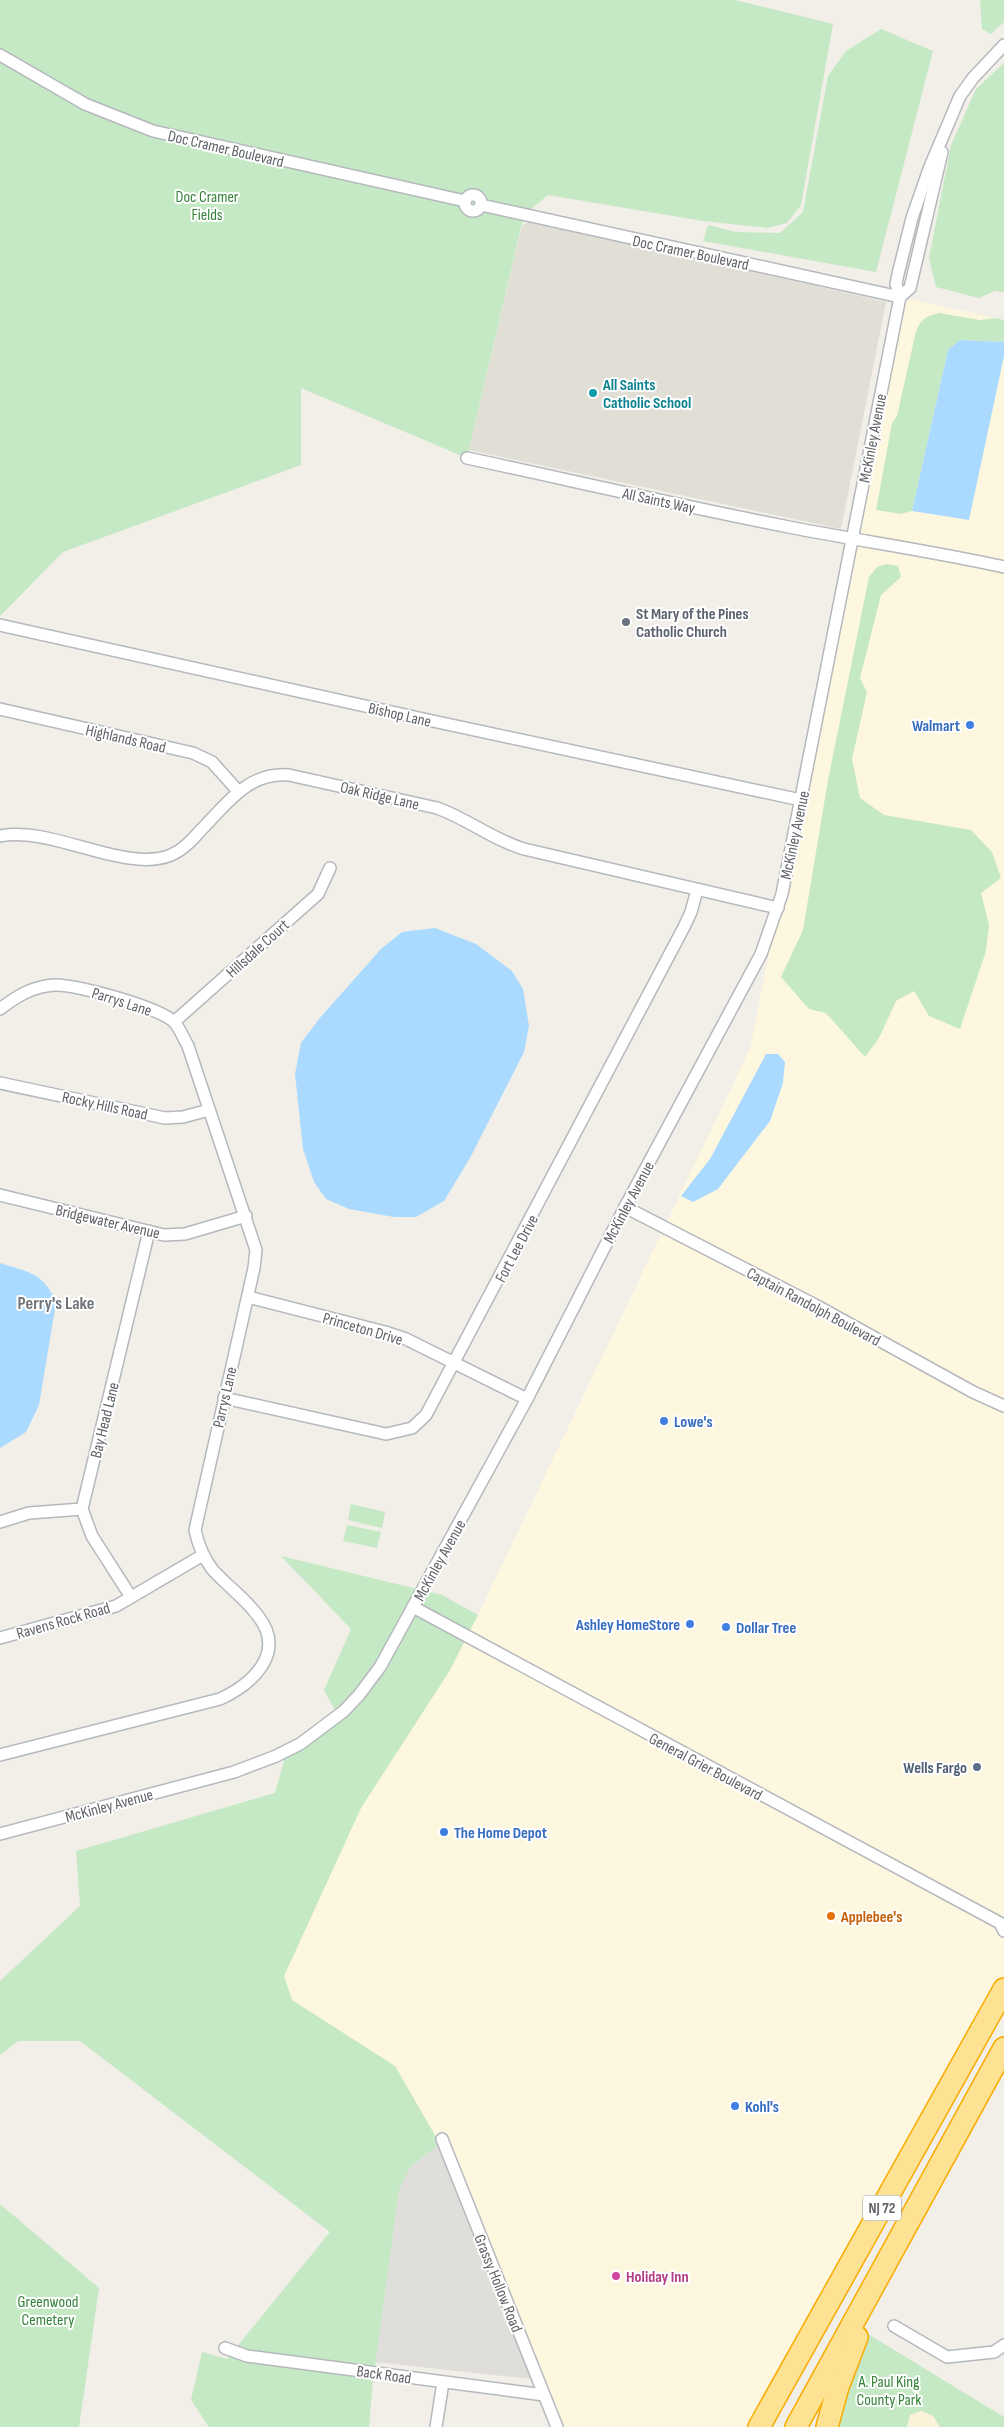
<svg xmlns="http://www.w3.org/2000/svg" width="1004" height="2427" viewBox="0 0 1004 2427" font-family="'Sofia Sans Condensed',sans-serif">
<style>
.commercial{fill:#fef7e0}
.industrial{fill:#e0deda}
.education{fill:#e1ded6}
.green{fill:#c5e8c5}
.sand{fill:#fbf3d9}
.water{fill:#aadaff}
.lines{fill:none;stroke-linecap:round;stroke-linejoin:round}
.street-casing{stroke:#b5b8bc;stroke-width:14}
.highway-casing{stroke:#f9ab00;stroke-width:24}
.street{stroke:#fff;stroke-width:11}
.highway{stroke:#fde293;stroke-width:21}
.culture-dot{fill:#0f9aa8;stroke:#fff;stroke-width:2}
.worship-dot{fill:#6b7280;stroke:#fff;stroke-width:2}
.shop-dot{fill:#3f7fe0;stroke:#fff;stroke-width:2}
.service-dot{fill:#5c6f8a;stroke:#fff;stroke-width:2}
.food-dot{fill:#e8710a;stroke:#fff;stroke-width:2}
.hotel-dot{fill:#d1479c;stroke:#fff;stroke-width:2}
.labels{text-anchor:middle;stroke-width:4;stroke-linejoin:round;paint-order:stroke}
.shield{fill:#fff;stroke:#8f9295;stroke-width:1}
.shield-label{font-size:15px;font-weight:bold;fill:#5f6368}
.street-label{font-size:16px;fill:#5f6368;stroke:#fff}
.park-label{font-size:16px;fill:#348238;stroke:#fff}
.culture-label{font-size:16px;font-weight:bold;fill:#0d838f;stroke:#fff;text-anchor:start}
.worship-label{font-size:16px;font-weight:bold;fill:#5b616d;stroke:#fff;text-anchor:start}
.shop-label{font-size:16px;font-weight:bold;fill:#366cbe;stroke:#fff;text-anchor:start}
.service-label{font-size:16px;font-weight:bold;fill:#4e5e75;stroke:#fff;text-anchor:end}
.food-label{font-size:16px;font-weight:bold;fill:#c56008;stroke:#fff;text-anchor:start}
.hotel-label{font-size:16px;font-weight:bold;fill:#b23c85;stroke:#fff;text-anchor:start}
.neighbourhood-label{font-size:18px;font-weight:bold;fill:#70757a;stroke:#fff}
</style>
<rect width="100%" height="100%" fill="#f1efe8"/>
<path class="commercial" d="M900,297L1004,320V1988L759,2427H558L440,2144L395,2066L292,2000L284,1976L361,1808L450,1670L478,1615L750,1049Z"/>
<path class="industrial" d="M440,2144L531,2379L375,2362L399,2189L410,2167Z"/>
<path class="education" d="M530,221L886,302L841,529L469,450L522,226Z"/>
<g class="green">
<path d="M0,0H735L833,24L801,205L787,223L768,228L703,221L548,195L524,215L467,458L301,388V465L63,552L0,616Z"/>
<path d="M980,0H1004V22L991,34L982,29Z"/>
<path d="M881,29L933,51L876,272L703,241L708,225L736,232L780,233L803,212L828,76L846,51Z"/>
<path d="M1004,63V292L995,291L979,298L936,287L929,258L951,145L976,89Z"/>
<path d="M939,313L980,320L995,318L1004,320V342L960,340L948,350L912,511L901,514L876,510L892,423L897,416L916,331C921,319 926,316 939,313Z"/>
<path d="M886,564L898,566L901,577L881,595L860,678L867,692L852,759L860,798L884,815L971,830L992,852L1001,878L981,893L989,925L986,951L960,1029L929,1016L914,991L896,1001L879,1038L865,1057L826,1013L809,1009L781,977L803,930L828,780L869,577L877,567Z"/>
<path d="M351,1504L385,1512L382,1528L348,1520Z"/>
<path d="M347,1525L381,1532L377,1548L343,1541Z"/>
<path d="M281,1556L442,1595L478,1615L450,1670L361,1808L284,1976L292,2000L395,2066L440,2144L410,2167L399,2190L373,2381L369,2427H209L191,2400L202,2352L227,2359L330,2232L80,2041H18L0,2055V1981L80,1906L76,1851L275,1793L287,1750L337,1714L324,1690L351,1629Z"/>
<path d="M0,2204L99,2288L79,2427H0Z"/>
<path d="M868,2334L1004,2417V2427H834Z"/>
</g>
<path class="sand" d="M921,2411L933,2416L940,2427H907L910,2415Z"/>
<g class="water">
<path d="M960,340L1004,342V356L969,520L912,511L948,350Z"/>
<path d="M435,928L476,944L512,971L523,989L529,1026L524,1052L470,1158L444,1201L416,1217H394L349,1209L326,1199L314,1182L303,1149L295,1074L301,1043L319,1019L381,949L402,932Z"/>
<path d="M766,1054H778L785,1062L783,1083L770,1121L718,1189L693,1202L681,1196L710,1159Z"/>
<path d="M0,1263C28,1272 45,1273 56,1303L39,1405L26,1432L0,1448Z"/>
</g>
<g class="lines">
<defs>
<g id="street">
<path d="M0,55L85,104L153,131L465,201"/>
<circle cx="473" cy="203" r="8"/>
<path d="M481,205L900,297"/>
<path d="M900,297L910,288L942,152"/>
<path d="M467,458C574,481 681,506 789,527C860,541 932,551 1004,567"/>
<path d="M0,625L428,720L801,800"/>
<path d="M0,709L193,753L212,762L238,791"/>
<path d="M0,836C50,825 126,874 171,855C183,850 192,840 200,831C227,804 247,772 289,775L437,808C468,819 493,840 524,849L778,908"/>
<path d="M0,1009C17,996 33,986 55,985C75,984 163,1008 175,1023C180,1029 184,1039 188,1046L256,1250L254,1268L195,1530C198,1544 203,1557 212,1569C226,1585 245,1598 258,1616C287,1653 252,1684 220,1699L0,1755"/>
<path d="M174,1022L318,894L330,868"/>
<path d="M0,1083L165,1118L183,1117L209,1110"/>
<path d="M0,1195L164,1235L185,1234L246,1216"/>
<path d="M625,1207L817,1306L973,1392L1004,1406"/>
<path d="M248,1297L385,1332L406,1339L527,1399"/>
<path d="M224,1398L386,1434L412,1428L426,1415L684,927L691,912L697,890"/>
<path d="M0,1522L29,1513L82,1509"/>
<path d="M131,1597L92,1536L82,1509L149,1231"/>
<path d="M413,1607L1000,1923L1004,1931"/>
<path d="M0,1638L116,1606L203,1555"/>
<path d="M0,1834L234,1772L276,1756L300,1744L344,1711L359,1695L380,1667L527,1399L625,1207L761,954L782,894L900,297L896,284L898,274L912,218L929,169L960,96L973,78L1004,45"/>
<path d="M442,2139L557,2427"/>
<path d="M894,2326L947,2357L994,2352L1004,2345"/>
<path d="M225,2348L247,2356L544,2395"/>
<path d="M436,2427L443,2382"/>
</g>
<g id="highway">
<path d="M759,2427L1004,1989"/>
<path d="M796,2427L1004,2048"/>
<path d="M827,2427L838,2387L857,2337"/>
</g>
</defs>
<use href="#street" class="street-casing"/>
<use href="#highway" class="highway-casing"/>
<use href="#street" class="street"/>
<use href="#highway" class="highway"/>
</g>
<circle class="culture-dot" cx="593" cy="393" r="5"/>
<circle class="worship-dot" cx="626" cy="622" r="5"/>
<g class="shop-dot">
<circle cx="970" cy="725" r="5"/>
<circle cx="664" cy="1421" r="5"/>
<circle cx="690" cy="1624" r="5"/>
<circle cx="726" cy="1627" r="5"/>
<circle cx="444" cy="1832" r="5"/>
<circle cx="735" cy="2106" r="5"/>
</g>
<circle class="service-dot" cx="977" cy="1767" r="5"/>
<circle class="food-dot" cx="831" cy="1916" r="5"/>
<circle class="hotel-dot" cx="616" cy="2276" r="5"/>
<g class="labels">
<rect class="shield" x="863" y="2195.5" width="38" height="25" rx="4"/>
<g class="shield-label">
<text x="882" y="2213">NJ 72</text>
</g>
<g class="street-label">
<text transform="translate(226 148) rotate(13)" y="6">Doc Cramer Boulevard</text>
<text transform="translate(691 252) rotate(12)" y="6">Doc Cramer Boulevard</text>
<text transform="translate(872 438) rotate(-79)" y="6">McKinley Avenue</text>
<text transform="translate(659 500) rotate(12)" y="6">All Saints Way</text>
<text transform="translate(400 714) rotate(13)" y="6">Bishop Lane</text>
<text transform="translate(126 738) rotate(13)" y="6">Highlands Road</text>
<text transform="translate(380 795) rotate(13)" y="6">Oak Ridge Lane</text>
<text transform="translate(794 835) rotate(-78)" y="6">McKinley Avenue</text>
<text transform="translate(257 948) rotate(-42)" y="6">Hillsdale Court</text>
<text transform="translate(122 1001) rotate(18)" y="6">Parrys Lane</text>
<text transform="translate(105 1105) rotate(12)" y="6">Rocky Hills Road</text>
<text transform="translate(628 1202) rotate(-62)" y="6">McKinley Avenue</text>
<text transform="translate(108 1221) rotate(13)" y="6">Bridgewater Avenue</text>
<text transform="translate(516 1248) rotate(-62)" y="6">Fort Lee Drive</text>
<text transform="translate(814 1306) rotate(28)" y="6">Captain Randolph Boulevard</text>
<text transform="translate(363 1328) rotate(16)" y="6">Princeton Drive</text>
<text transform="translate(224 1397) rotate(-77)" y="6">Parrys Lane</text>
<text transform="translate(104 1420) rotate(-76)" y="6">Bay Head Lane</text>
<text transform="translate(439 1560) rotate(-61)" y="6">McKinley Avenue</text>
<text transform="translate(63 1620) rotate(-16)" y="6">Ravens Rock Road</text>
<text transform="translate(706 1766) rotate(28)" y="6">General Grier Boulevard</text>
<text transform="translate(109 1805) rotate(-15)" y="6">McKinley Avenue</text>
<text transform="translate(499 2283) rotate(68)" y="6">Grassy Hollow Road</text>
<text transform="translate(384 2374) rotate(8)" y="6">Back Road</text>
</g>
<g class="park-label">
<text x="207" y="202">Doc Cramer<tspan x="207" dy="18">Fields</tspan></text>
<text x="48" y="2307">Greenwood<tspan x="48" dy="18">Cemetery</tspan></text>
<text x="889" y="2387">A. Paul King<tspan x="889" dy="18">County Park</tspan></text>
</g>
<g class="culture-label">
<text x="603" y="390">All Saints<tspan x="603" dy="18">Catholic School</tspan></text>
</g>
<g class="worship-label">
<text x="636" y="619">St Mary of the Pines<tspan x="636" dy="18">Catholic Church</tspan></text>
</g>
<g class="shop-label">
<text x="960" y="731" text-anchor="end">Walmart</text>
<text x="674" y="1427">Lowe's</text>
<text x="680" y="1630" text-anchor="end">Ashley HomeStore</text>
<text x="736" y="1633">Dollar Tree</text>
<text x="454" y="1838">The Home Depot</text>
<text x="745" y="2112">Kohl's</text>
</g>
<g class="service-label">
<text x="967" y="1773">Wells Fargo</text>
</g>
<g class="food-label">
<text x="841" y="1922">Applebee's</text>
</g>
<g class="hotel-label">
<text x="626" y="2282">Holiday Inn</text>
</g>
<g class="neighbourhood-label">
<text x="56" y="1309">Perry's Lake</text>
</g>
</g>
</svg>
